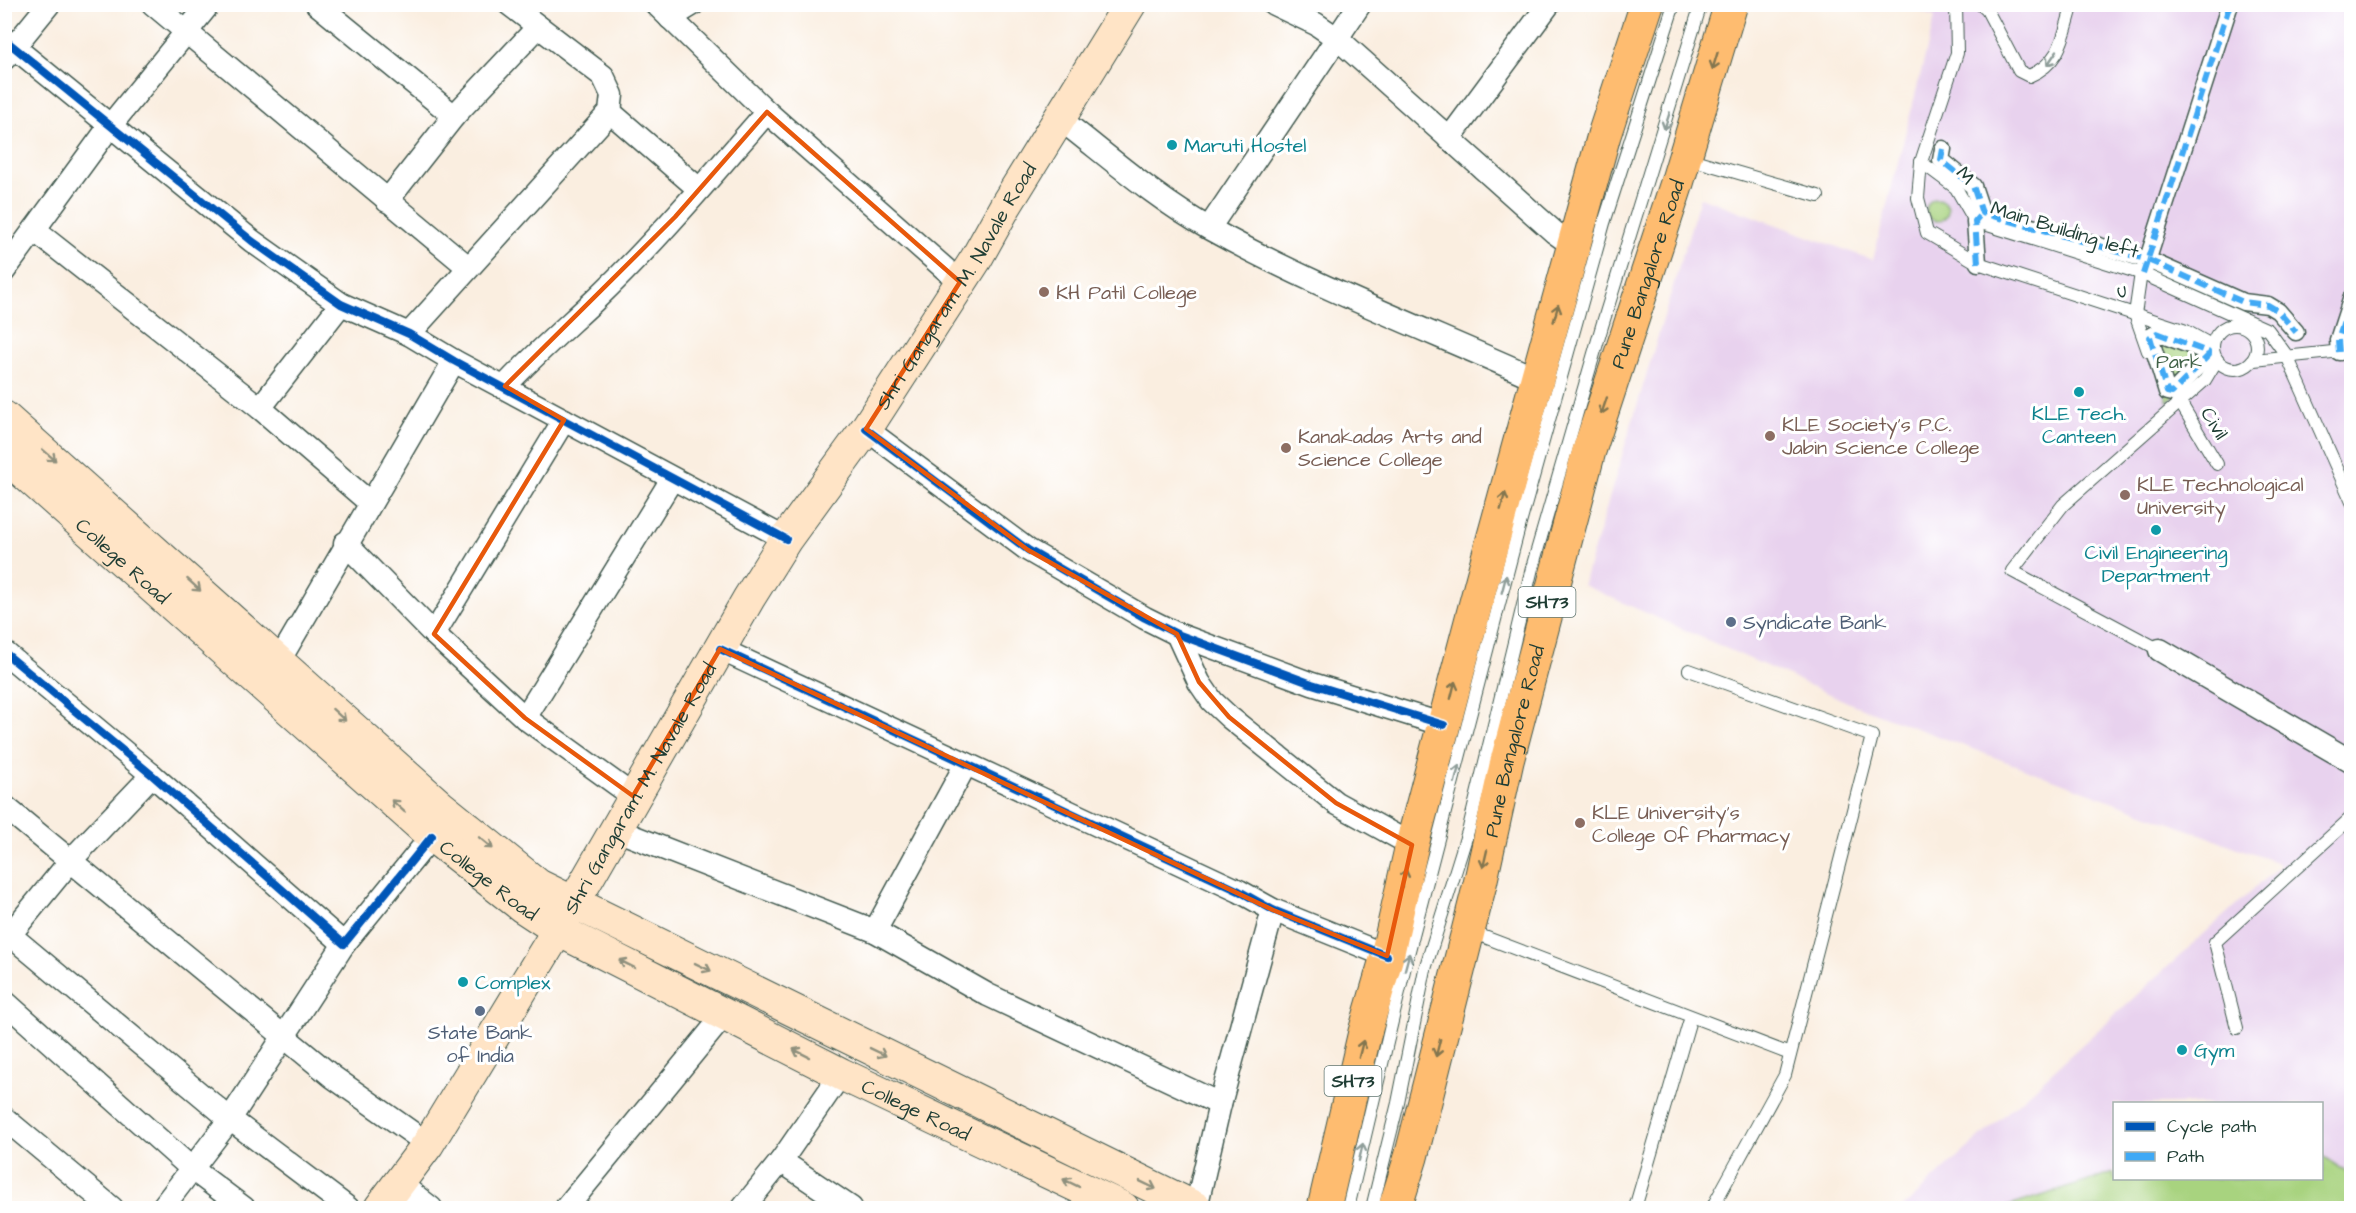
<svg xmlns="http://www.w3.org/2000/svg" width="2356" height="1213" viewBox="0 0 2356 1213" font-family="'Architects Daughter',sans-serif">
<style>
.built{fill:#e8d2ee;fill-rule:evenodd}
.green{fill:#a8d37f;stroke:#64885a;stroke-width:1.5}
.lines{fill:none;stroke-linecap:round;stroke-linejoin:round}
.service-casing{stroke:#40584e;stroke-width:14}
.pedestrian-casing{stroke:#40584e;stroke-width:19}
.minor-casing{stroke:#40584e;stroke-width:25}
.secondary-casing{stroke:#40584e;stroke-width:34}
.primary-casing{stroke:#40584e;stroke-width:35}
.service{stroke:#fff;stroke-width:12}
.pedestrian{stroke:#fff;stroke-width:16}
.minor{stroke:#fff;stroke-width:22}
.secondary{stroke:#ffe4c6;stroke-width:32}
.primary{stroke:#febc70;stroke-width:33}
.quiet{stroke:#3fa9f5;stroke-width:6;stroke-dasharray:12 6;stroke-linecap:butt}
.cycleway-casing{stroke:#fff;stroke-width:11}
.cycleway{stroke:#0057b8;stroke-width:8}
.oneway{stroke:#8f9e9a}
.oneway2{stroke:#83764f}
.oneway3{stroke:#8f907d}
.marked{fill:none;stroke:#e8590c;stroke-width:4.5;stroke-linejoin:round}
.culture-dot{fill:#0f9aa8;stroke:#fff;stroke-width:2}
.education-dot{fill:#8d6e63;stroke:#fff;stroke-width:2}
.service-dot{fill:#5c6f8a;stroke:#fff;stroke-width:2}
.labels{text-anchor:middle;stroke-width:6;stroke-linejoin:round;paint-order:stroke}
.shield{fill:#fff;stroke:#627771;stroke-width:1.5}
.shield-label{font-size:18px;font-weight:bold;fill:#1f3d34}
.culture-label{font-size:20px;fill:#0d838f;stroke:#fff;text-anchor:start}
.street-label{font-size:20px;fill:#1f3d34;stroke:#fff}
.education-label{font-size:20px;fill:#785e54;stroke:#fff;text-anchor:start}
.park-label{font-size:20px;fill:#416247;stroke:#fff}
.service-label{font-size:20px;fill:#4e5e75;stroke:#fff;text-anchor:start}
</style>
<rect width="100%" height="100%" fill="#fff"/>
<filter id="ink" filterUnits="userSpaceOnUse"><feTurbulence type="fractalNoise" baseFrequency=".0167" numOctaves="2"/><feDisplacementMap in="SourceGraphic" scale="12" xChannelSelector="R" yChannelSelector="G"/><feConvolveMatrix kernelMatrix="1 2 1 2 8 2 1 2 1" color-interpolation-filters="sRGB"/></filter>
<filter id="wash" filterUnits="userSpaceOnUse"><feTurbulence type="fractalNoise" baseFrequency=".008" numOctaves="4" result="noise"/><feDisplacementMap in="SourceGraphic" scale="24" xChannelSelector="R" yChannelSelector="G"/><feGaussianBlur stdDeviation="1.35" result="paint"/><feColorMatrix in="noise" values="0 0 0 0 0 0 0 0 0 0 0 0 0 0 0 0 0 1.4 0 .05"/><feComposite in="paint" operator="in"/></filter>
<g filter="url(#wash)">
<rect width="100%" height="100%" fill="#faeee0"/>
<path class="built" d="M1903,5H2351V1208H1902L2281,864L1854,705L1583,585L1700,197L1873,260L1935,17ZM2114,1104H2322V1178H2114Z"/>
<g class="green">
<circle cx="1937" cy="210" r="11"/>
<path d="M2147,329L2209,348L2171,400L2168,401L2146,332Z"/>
<path d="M2322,1156L2351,1175V1208H2003L2114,1173V1178H2322Z"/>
</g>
</g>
<g filter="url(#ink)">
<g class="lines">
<defs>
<g id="service">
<path d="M1956,4L1957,53L1921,162L1918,198L1927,233L1978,263L2186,331L2213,346"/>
<path d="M1980,4L1987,10L2019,71L2029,76C2062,62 2063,36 2073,4"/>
<path d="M1687,158L1818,196"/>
<path d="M1921,162L1956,188L1975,221L2143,274L2268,330L2287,356L2352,502"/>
<path d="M2141,273L2135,314L2148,351"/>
<circle cx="2235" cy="347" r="22"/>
<path d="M2254,360L2352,350"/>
<path d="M2180,402L2217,464"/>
<path d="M2160,650L2012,571L2063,505L2205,380L2217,360"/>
<path d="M1689,670L1872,736L1785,1075L1712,1208"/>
<path d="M1469,931L1790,1054"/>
<path d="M2237,1028L2215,942L2352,817"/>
<path d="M1348,1208L1406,962L1518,531L1604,223L1674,4"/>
<path d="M1372,1208L1398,1103L1425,969L1469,828L1532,568L1602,326L1701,4"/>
<path d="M1635,1208L1689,1023"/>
</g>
<g id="pedestrian">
<path d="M1943,149L1941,160L1973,186L1982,213L2148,260"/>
<path d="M2148,260L2243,302L2268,305L2278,311L2296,332"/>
<path d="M1978,263L1975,221L1982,213"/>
<path d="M2143,274L2230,4"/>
<path d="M2157,333L2208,352L2209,355L2172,393L2167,392L2150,337Z"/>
<path d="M2339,352L2338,340L2352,297"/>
</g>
<g id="minor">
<path d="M153,4L468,267"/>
<path d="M317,4L454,116"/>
<path d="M656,4L767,112L960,282"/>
<path d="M1274,4L1316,24L1338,39L1554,232L1575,247"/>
<path d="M670,18L693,4"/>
<path d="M4,39L252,241L341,304L409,334L454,361L786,539"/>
<path d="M5,58L49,4"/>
<path d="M610,112L699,189"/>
<path d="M1060,119C1108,156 1156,199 1210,229C1315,287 1428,330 1537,379"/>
<path d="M1449,139L1549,4"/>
<path d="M387,201L454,116L538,27"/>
<path d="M1209,228L1360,4"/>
<path d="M34,230L260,408L369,502"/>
<path d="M4,271L110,126L209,4"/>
<path d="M409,334L610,112L612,95L603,76L509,4"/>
<path d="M505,386C533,356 564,329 594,301C656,242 711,176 767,112"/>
<path d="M260,408L341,304"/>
<path d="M866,429L1028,550L1145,618L1177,634L1312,684L1444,725"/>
<path d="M345,543L434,634L525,718L633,796"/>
<path d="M434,634L564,420"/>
<path d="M1177,634L1199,682L1212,701L1229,717L1336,803L1412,845"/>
<path d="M720,649L1239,891L1273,910L1387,956"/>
<path d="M2160,650L2352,762"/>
<path d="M4,652L152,775L344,944L432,836"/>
<path d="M272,673L454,361"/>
<path d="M525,718L672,479"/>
<path d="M4,806L333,1077L428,1144"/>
<path d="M614,829L875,931L988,995L1220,1104"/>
<path d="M4,930L230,1119L348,1208"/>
<path d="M875,931L966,764"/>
<path d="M4,942L72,859L152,775"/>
<path d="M4,1001L192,1169L244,1208"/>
<path d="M4,1118L112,1208"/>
<path d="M781,1161L851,1208"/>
<path d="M399,1183L431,1208"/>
<path d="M162,1208L230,1119L344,944"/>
<path d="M566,1208L725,1014"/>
<path d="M743,1208L781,1161L841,1074"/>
<path d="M1196,1208L1220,1104L1273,910"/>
</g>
<g id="secondary">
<path d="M4,417L440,806L538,885L1196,1208"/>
<path id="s1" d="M4,455L432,836L523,907L558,930L841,1074L1123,1208"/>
<path id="s2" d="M380,1208L428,1144L558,930L749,598L786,539L866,429L976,259L1006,205L1130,4"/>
</g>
<g id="primary">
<path d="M1324,1208L1365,1032L1387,956L1412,845L1486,565L1604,135L1647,4"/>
<path id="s3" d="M1395,1208L1411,1157L1480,884L1507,761L1589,451L1677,183L1731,4"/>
</g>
</defs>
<use href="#service" class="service-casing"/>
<use href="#pedestrian" class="pedestrian-casing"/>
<use href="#minor" class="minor-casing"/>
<use href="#secondary" class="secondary-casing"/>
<use href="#primary" class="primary-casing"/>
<use href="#service" class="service"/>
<use href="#pedestrian" class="pedestrian"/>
<use href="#minor" class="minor"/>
<use href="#secondary" class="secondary"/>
<use href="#primary" class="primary"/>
<g class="quiet">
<path d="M1943,149L1941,160L1973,186L1982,213L2148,260"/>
<path d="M2148,260L2243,302L2268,305L2278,311L2296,332"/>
<path d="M1978,263L1975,221L1982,213"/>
<path d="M2143,274L2230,4"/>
<path d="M2157,333L2208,352L2209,355L2172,393L2167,392L2150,337Z"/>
<path d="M2339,352L2338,340L2352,297"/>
</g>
<defs>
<g id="cycleway">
<path d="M4,39L252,241L341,304L409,334L454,361L786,539"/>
<path d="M866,429L1028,550L1145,618L1177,634L1312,684L1444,725"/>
<path d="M720,649L1239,891L1273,910L1387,956"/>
<path d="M4,652L152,775L344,944L432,836"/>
</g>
</defs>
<use href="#cycleway" class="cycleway-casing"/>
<use href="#cycleway" class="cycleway"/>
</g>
<defs><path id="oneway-shaft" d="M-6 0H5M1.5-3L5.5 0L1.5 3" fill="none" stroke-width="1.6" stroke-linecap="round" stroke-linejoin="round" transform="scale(1.5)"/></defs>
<g class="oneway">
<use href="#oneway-shaft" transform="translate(2052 58) rotate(124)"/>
<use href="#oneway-shaft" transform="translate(1667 121) rotate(108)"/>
<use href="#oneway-shaft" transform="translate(1504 584) rotate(-75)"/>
<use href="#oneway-shaft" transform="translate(1457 774) rotate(-76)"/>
<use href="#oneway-shaft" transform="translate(1407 962) rotate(-75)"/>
<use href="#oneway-shaft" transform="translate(1361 1152) rotate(-77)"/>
</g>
<g class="oneway2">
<use href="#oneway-shaft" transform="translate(1715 61) rotate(107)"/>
<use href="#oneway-shaft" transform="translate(1556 313) rotate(-74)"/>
<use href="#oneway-shaft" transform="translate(1604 406) rotate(109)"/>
<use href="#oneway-shaft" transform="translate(1503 501) rotate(-75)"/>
<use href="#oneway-shaft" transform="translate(1453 690) rotate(-76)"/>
<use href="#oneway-shaft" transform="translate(1485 859) rotate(103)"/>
<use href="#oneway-shaft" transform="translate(1404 878) rotate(-77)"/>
<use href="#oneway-shaft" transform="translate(1438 1048) rotate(104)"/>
<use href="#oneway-shaft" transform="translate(1361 1049) rotate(-76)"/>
</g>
<g class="oneway3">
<use href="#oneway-shaft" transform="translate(49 455) rotate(41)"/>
<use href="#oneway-shaft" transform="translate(194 585) rotate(42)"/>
<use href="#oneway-shaft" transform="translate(339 715) rotate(42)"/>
<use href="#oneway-shaft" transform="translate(398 806) rotate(-138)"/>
<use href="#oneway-shaft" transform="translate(486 843) rotate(39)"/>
<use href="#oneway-shaft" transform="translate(627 964) rotate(-153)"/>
<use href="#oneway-shaft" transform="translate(703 967) rotate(26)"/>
<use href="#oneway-shaft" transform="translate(878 1052) rotate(26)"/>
<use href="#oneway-shaft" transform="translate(801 1053) rotate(-153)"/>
<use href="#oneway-shaft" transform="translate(1071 1183) rotate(-154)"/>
<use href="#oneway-shaft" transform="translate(1148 1185) rotate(26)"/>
</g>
</g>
<path class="marked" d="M767,112L960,282L866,429L1028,550L1177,634L1199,682L1229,717L1336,803L1412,845L1387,956L1273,910L720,649L633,796L525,718L434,634L564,420L505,386L675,217Z"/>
<g class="culture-dot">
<circle cx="1172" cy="145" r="6"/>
<circle cx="2079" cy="392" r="6"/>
<circle cx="2156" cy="530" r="6"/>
<circle cx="463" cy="982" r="6"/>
<circle cx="2182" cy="1050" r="6"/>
</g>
<g class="education-dot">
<circle cx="1044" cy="292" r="6"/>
<circle cx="1770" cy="436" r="6"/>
<circle cx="1286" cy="448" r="6"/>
<circle cx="2125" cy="495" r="6"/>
<circle cx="1580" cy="823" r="6"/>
</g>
<g class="service-dot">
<circle cx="1731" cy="622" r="6"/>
<circle cx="480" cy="1011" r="6"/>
</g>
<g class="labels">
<g class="shield">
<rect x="1518.5" y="587" width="57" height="30" rx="4.5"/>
<rect x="1324.5" y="1066" width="57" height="30" rx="4.5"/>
</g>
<g class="shield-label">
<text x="1547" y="608">SH73</text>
<text x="1353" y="1087">SH73</text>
</g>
<g class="culture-label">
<text x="1184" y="152">Maruti Hostel</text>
<text x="2079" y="420" text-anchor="middle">KLE Tech.<tspan x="2079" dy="23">Canteen</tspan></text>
<text x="2156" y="559" text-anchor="middle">Civil Engineering<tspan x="2156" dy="23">Department</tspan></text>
<text x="475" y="989">Complex</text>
<text x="2194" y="1057">Gym</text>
</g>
<g class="street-label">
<text transform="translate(1966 175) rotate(47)" y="7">M</text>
<text transform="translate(2065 229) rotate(17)" y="7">Main Building left</text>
<text dy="7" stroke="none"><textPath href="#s3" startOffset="968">Pune Bangalore Road</textPath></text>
<text dy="7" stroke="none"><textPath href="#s2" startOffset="1088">Shri Gangaram. M. Navale Road</textPath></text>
<text transform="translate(2119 291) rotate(-82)" y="7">c</text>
<text transform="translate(2215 423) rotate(59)" y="7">Civil</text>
<text dy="7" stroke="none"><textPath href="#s1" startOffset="159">College Road</textPath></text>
<text dy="7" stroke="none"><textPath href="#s3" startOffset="482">Pune Bangalore Road</textPath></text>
<text dy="7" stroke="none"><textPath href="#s2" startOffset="494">Shri Gangaram. M. Navale Road</textPath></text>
<text dy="7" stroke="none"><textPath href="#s1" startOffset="645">College Road</textPath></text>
<text dy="7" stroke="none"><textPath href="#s1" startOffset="1131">College Road</textPath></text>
</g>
<g class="education-label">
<text x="1056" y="299">KH Patil College</text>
<text x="1782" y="431">KLE Society's P.C.<tspan x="1782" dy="23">Jabin Science College</tspan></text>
<text x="1298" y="443">Kanakadas Arts and<tspan x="1298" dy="23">Science College</tspan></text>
<text x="2137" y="491">KLE Technological<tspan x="2137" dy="23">University</tspan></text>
<text x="1592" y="819">KLE University's<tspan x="1592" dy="23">College Of Pharmacy</tspan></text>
</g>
<g class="park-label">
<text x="2179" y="368">Park</text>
</g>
<g class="service-label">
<text x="1743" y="629">Syndicate Bank</text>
<text x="480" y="1039" text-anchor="middle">State Bank<tspan x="480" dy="23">of India</tspan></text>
</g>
</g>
<rect width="2356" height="1213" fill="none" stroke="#fff" stroke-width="24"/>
<rect x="2113" y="1102" width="210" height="78" fill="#ffffff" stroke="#a5b1ae" stroke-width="1.5"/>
<rect x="2125" y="1122" width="30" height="9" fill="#0057b8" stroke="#a5b1ae" stroke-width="1.5"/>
<text x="2167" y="1132" font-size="18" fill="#1f3d34">Cycle path</text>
<rect x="2125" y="1152" width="30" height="9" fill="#3fa9f5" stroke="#a5b1ae" stroke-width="1.5"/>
<text x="2167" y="1162" font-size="18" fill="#1f3d34">Path</text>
</svg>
